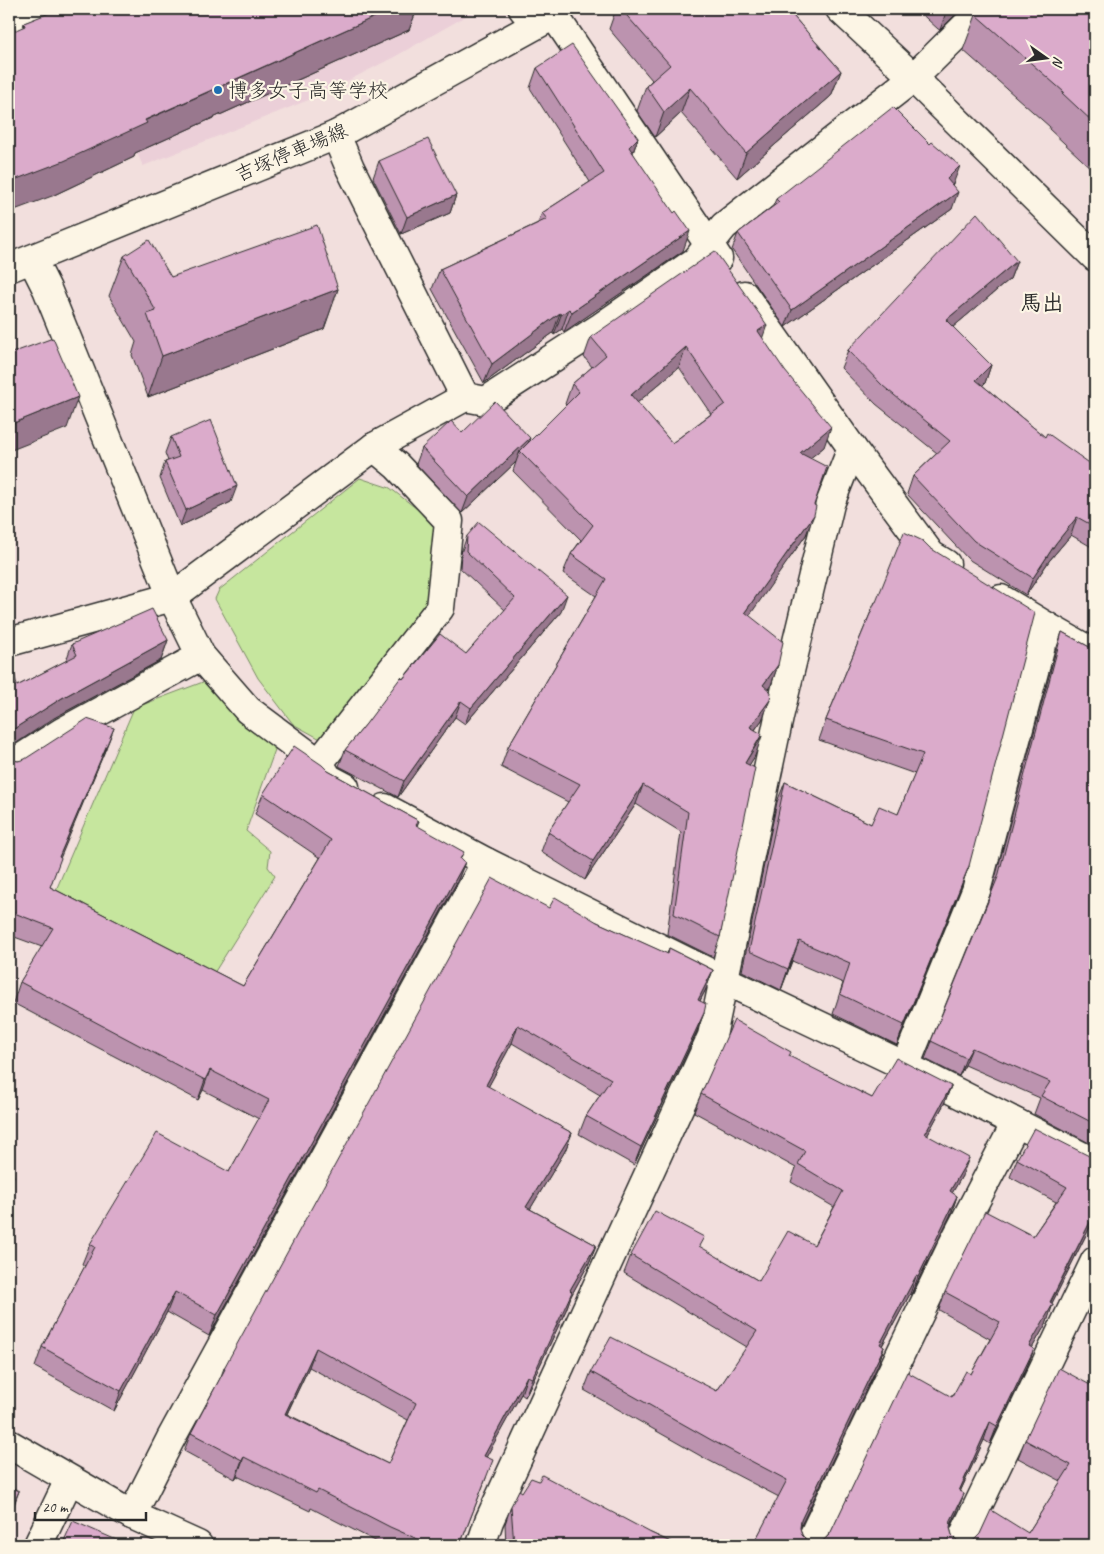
<svg xmlns="http://www.w3.org/2000/svg" width="1104" height="1554" viewBox="0 0 1104 1554" font-family="Caveat,'Klee One',sans-serif">
<style>
.built{fill:#ebcfd8}
.green{fill:#c6e69e;stroke:#788864}
.lines{fill:none;stroke-linecap:round;stroke-linejoin:round}
.minor-casing{stroke:#2b2b2b;stroke-width:31}
.major-casing{stroke:#2b2b2b;stroke-width:31}
.minor{stroke:#fcf5e5;stroke-width:28}
.major{stroke:#fcf5e5;stroke-width:28}
.wall{fill:#bc93af;stroke:#2b2b2b;fill-rule:evenodd}
.shaded-wall{fill:#99788e;stroke:#2b2b2b}
.building{fill:#dbabcb;stroke:#2b2b2b;fill-rule:evenodd}
.poi-dot{fill:#1f6fb2;stroke:#fcf5e5;stroke-width:2}
.labels{text-anchor:middle;stroke-width:4.5;stroke-linejoin:round;paint-order:stroke}
.poi-label{font-size:20px;fill:#2b2b2b;stroke:#fcf5e5;text-anchor:start}
.street-label{font-size:20px;fill:#2b2b2b;stroke:#fcf5e5}
.quarter-label{font-size:22px;font-weight:bold;fill:#2b2b2b;stroke:#fcf5e5}
</style>
<rect width="100%" height="100%" fill="#f2dfdd"/>
<filter id="ink" filterUnits="userSpaceOnUse"><feTurbulence type="fractalNoise" baseFrequency=".02" numOctaves="2"/><feDisplacementMap in="SourceGraphic" scale="10" xChannelSelector="R" yChannelSelector="G"/><feConvolveMatrix kernelMatrix="1 2 1 2 8 2 1 2 1" color-interpolation-filters="sRGB"/></filter>
<g filter="url(#ink)">
<path class="built" d="M70,9H473L475,11L396,56L316,97L143,166Z"/>
<g class="green">
<path d="M360,478L390,488L439,526L432,603L324,741L293,724L258,678L215,599L219,590Z"/>
<path d="M203,682L277,744L246,831L270,851L268,867L275,876L214,973L56,890L134,708Z"/>
</g>
<g class="lines">
<defs>
<g id="minor">
<path d="M523,9L536,24"/>
<path d="M840,9L902,67L1095,257"/>
<path d="M554,15L718,258"/>
<path d="M9,30L33,18L29,9"/>
<path d="M336,135L350,168L465,397"/>
<path d="M32,259L47,289L172,597L201,656L248,710L319,763L328,778L345,787"/>
<path d="M744,295L852,448L931,555L946,564"/>
<path d="M1001,599L1046,626L1095,654"/>
<path d="M9,642L172,597L374,447L465,397L486,401L601,327L696,261L724,226L913,78L983,9"/>
<path d="M319,763L440,608L449,521L397,466L374,447"/>
<path d="M9,766L62,732L201,656"/>
<path d="M385,808L486,862L724,980L905,1066L1095,1163"/>
<path d="M905,1066L976,891L1046,626"/>
<path d="M132,1515L170,1440L486,862"/>
<path d="M38,1545L69,1480"/>
<path d="M481,1545L489,1521L712,1036L779,717L830,504L852,448"/>
<path d="M809,1545L952,1246L1016,1123"/>
<path d="M959,1545L1095,1261"/>
</g>
<g id="major">
<path d="M9,268L336,135L554,15L560,9"/>
<path d="M9,1444L132,1515L198,1545"/>
</g>
</defs>
<use href="#minor" class="minor-casing"/>
<use href="#major" class="major-casing"/>
<use href="#minor" class="minor"/>
<use href="#major" class="major"/>
</g>
<g class="wall">
<path d="M48,9H417L409,30L135,153L134,157L52,196L23,27L24,23L46,15Z"/>
<path d="M616,9H787L841,71L831,96L737,178L681,113L655,137L637,111L646,86L652,80L609,29Z"/>
<path d="M916,9H961L940,30L938,29Z"/>
<path d="M1095,9V172L1049,129L1050,127L963,50L976,15Z"/>
<path d="M537,68L638,138L633,153L683,251L564,332L562,329L554,335L553,333L484,383L432,289L440,269L538,223L542,213L590,182L530,88Z"/>
<path d="M379,161L456,195L450,213L401,234L373,178Z"/>
<path d="M953,184L952,185V209L785,327L732,250L738,233L773,206L776,199Z"/>
<path d="M124,256L171,277L338,289L324,329L148,397L132,355L136,342L109,296Z"/>
<path d="M1017,261L1010,279L953,327L991,365L985,383L982,385L1045,437L1095,467V549L1071,535L1049,561L1026,595L968,559L907,494L913,476L937,453L876,404L841,368L848,350Z"/>
<path d="M591,337L762,338L824,447L810,458L814,505L806,535L749,615L778,665L771,685L768,689L762,720L755,730V756L749,765L720,937L713,957L667,934L681,832L636,804L585,880L541,852L548,832L568,802L501,767L508,747L596,596L563,573L571,554L581,540L513,471L516,462L462,513L416,464L422,448L462,433L529,442L566,405L565,404L572,384L592,367L584,357ZM679,367L711,414L672,443L637,403Z"/>
<path d="M171,437L231,502L180,526L160,478L165,462L168,461L165,453Z"/>
<path d="M467,536L561,612L465,724L455,717L398,797L339,766L345,750L403,679L466,654L505,610L460,568L461,553Z"/>
<path d="M875,602L969,866L961,886L897,1045L833,1014L843,983L792,961L781,990L742,971L777,802L785,782L871,824L898,814L915,774L819,740L826,720Z"/>
<path d="M1062,632L1095,650V1146L1034,1114L1040,1098L965,1065L959,1076L925,1059L992,890L1056,650Z"/>
<path d="M168,640L161,660L54,718L17,686L66,661L72,644Z"/>
<path d="M106,748L60,857L50,887L243,986L320,858L255,814L263,794L328,771L419,821L417,826L465,862L457,882L209,1336L167,1312L114,1411L35,1367L42,1347L85,1266L82,1264L90,1244L229,1172L259,1119L203,1090L198,1100L13,1003L20,982L42,947L9,935V759L18,761Z"/>
<path d="M549,908L597,922L667,954L669,948L713,970L706,989L700,1001L704,1013L697,1031L634,1165L579,1134L586,1116L600,1095L512,1043L488,1087L572,1133L565,1151L530,1209L596,1245L589,1263L571,1296L566,1310L525,1397L521,1394L486,1457V1478L460,1545H383L311,1508L310,1511L237,1476L235,1479L184,1451L191,1433L220,1379L224,1368ZM309,1367L408,1420L388,1464L287,1414Z"/>
<path d="M789,1057L872,1098L951,1086L944,1104L927,1135L962,1176L952,1193L957,1196L951,1214L911,1295L910,1294L882,1346L884,1347L878,1365L800,1528L802,1535L808,1541L816,1543L824,1540L971,1374L990,1339L939,1310L945,1292L1033,1236L1056,1202L1010,1177L1017,1159H1095V1217L1052,1303L1047,1322L1032,1348L1034,1349L1027,1367L990,1444L984,1440L960,1492L957,1512L950,1528L952,1535L958,1541L966,1543L1028,1533L1061,1481L1018,1458L1025,1440L1092,1386L1095,1545H753L779,1497L706,1459L584,1390L591,1372L717,1391L747,1347L624,1273L631,1255L701,1248L759,1281L814,1245L834,1207L791,1182L796,1168L694,1112L701,1094Z"/>
<path d="M522,1492L651,1533L677,1545H506L505,1524L511,1506Z"/>
</g>
<g class="shaded-wall">
<path d="M392,9H417L409,30L135,153L134,157L52,196L9,212V182Z"/>
<path d="M947,9H961L940,30Z"/>
<path d="M841,71L831,96L737,178L746,153Z"/>
<path d="M690,88L681,113L655,137L664,112Z"/>
<path d="M638,138L631,158L629,147Z"/>
<path d="M960,166L953,184L941,196L947,179Z"/>
<path d="M958,192L952,209L785,327L792,310Z"/>
<path d="M456,195L450,213L401,234L407,217Z"/>
<path d="M690,231L683,251L564,332L572,312Z"/>
<path d="M1017,261L1010,279L940,338L946,320Z"/>
<path d="M338,289L324,329L148,397L162,356Z"/>
<path d="M569,309L562,329L554,335L561,315Z"/>
<path d="M560,313L553,333L484,383L492,364Z"/>
<path d="M767,325L760,345L758,331Z"/>
<path d="M686,347L679,367L623,415L631,395Z"/>
<path d="M991,365L985,383L970,398L976,380Z"/>
<path d="M78,397L67,428L9,451V425Z"/>
<path d="M831,427L824,447L793,472L800,453Z"/>
<path d="M530,438L524,454L520,451L516,462L462,513L468,497Z"/>
<path d="M237,486L231,502L180,526L186,510Z"/>
<path d="M814,515L806,535L738,632L745,612Z"/>
<path d="M1077,517L1071,535L1049,561L1026,595L1033,578L1056,543Z"/>
<path d="M567,595L561,612L465,724L471,708Z"/>
<path d="M168,640L161,660L54,718L9,748V732L62,698Z"/>
<path d="M778,665L771,685L756,705L763,685Z"/>
<path d="M770,700L762,720L743,746L750,727Z"/>
<path d="M461,701L455,717L398,797L404,781Z"/>
<path d="M114,728L106,748L52,878L59,857Z"/>
<path d="M762,736L755,756L738,783L745,763Z"/>
<path d="M643,785L636,804L585,880L593,861Z"/>
<path d="M465,862L457,882L209,1336L217,1315Z"/>
<path d="M969,866L961,886L897,1045L904,1025Z"/>
<path d="M799,941L792,961L781,990L788,969Z"/>
<path d="M713,970L706,989L691,1018L698,1000Z"/>
<path d="M704,1013L697,1031L634,1165L641,1147Z"/>
<path d="M518,1025L512,1043L479,1104L486,1085Z"/>
<path d="M972,1048L965,1065L959,1076L966,1058Z"/>
<path d="M210,1070L203,1090L198,1100L205,1080Z"/>
<path d="M951,1086L944,1104L918,1152L925,1134Z"/>
<path d="M572,1133L565,1151L520,1226L526,1207Z"/>
<path d="M969,1158L962,1176L943,1209L950,1191Z"/>
<path d="M957,1196L951,1214L911,1295L918,1277Z"/>
<path d="M1095,1212V1217L1044,1319L1053,1304L1047,1322L1023,1364L1029,1346Z"/>
<path d="M596,1245L589,1263L571,1296L566,1310L525,1397L532,1378L570,1290Z"/>
<path d="M916,1276L910,1294L873,1362L880,1344Z"/>
<path d="M175,1292L167,1312L114,1411L121,1391Z"/>
<path d="M884,1347L878,1365L795,1538L801,1520Z"/>
<path d="M316,1348L309,1367L278,1432L285,1414Z"/>
<path d="M1034,1349L1027,1367L990,1444L997,1426Z"/>
<path d="M527,1376L521,1394L477,1474L484,1456Z"/>
<path d="M990,1422L984,1440L952,1509L959,1491Z"/>
<path d="M244,1457L237,1476L235,1479L242,1460Z"/>
<path d="M19,1491L9,1519V1514Z"/>
<path d="M964,1494L957,1512L945,1538L951,1520Z"/>
</g>
<g class="building">
<path d="M53,9H392L145,120L147,123L64,161L9,182V33L25,26L24,23L54,11Z"/>
<path d="M621,9H787L841,71L746,153L690,88L664,112L646,86L670,65Z"/>
<path d="M982,9H1095V124L1062,93L1064,92L976,15Z"/>
<path d="M572,45L638,138L629,147L674,213L676,211L690,231L572,312L569,309L561,315L560,313L492,364L440,269L547,219L542,213L604,173L537,68Z"/>
<path d="M893,107L930,144L932,142L960,166L947,179L958,192L792,310L738,233L779,202L776,199Z"/>
<path d="M428,139L456,195L407,217L379,161Z"/>
<path d="M977,213L1017,261L946,320L991,365L976,380L1045,437L1047,433L1095,467V527L1077,517L1056,543L1033,578L974,541L913,476L950,441L883,386L848,350Z"/>
<path d="M317,225L338,289L162,356L147,314L156,311L124,256L149,240L171,277Z"/>
<path d="M715,251L767,325L758,331L785,371L831,427L800,453L827,467L814,505L816,506L814,515L745,612L783,642L778,665L763,685L771,692L770,700L750,727L762,734L745,763L755,768L720,937L674,914L688,812L643,785L593,861L548,832L580,784L508,747L606,579L571,554L593,525L520,451L579,392L572,384L606,355L591,337ZM686,347L725,404L672,443L631,395Z"/>
<path d="M53,338L78,397L9,425V354Z"/>
<path d="M495,401L530,438L468,497L422,448L451,421L462,433Z"/>
<path d="M211,420L237,486L186,510L165,462L179,457L171,437Z"/>
<path d="M479,522L567,595L471,708L461,701L404,781L345,750L366,724L401,677L403,679L440,634L466,654L515,598L466,551L467,536Z"/>
<path d="M904,532L923,541L930,548L1035,613L969,866L904,1025L840,994L850,963L799,941L788,969L749,951L785,782L871,824L879,806L898,814L923,754L826,720L875,602H876Z"/>
<path d="M152,609L168,640L62,698L9,732V649L17,686L77,655L72,644Z"/>
<path d="M1062,632L1095,650V1124L1041,1096L1050,1082L972,1048L966,1058L931,1041L998,877Z"/>
<path d="M87,719L114,728L59,857L61,858L50,887L243,986L331,840L263,794L294,746L322,765L328,771L419,821L416,825L464,852L460,859L465,862L217,1315L175,1292L121,1391L42,1347L95,1247L90,1244L157,1133L229,1172L269,1100L210,1070L205,1080L20,982L53,928L9,911V759L18,761L25,759Z"/>
<path d="M492,878L549,908L555,897L597,922L668,954L669,948L713,970L698,1000L706,1004L704,1013L641,1147L586,1116L611,1079L518,1025L486,1085L572,1133L526,1207L596,1245L570,1290L572,1292L532,1378L527,1376L484,1456L493,1460L460,1545H431L390,1527L318,1490L316,1493L244,1457L242,1460L191,1433L225,1369L224,1368ZM316,1348L416,1403L388,1464L285,1414Z"/>
<path d="M734,1020L791,1052L789,1056L872,1098L896,1058L951,1086L925,1134L969,1158L950,1191L957,1196L918,1277L916,1276L880,1344L884,1347L801,1520L800,1528L802,1535L808,1541L816,1543L824,1540L830,1534L907,1372L952,1397L966,1371L971,1374L1000,1322L945,1292L985,1211L1033,1236L1067,1187L1017,1159L1034,1128L1095,1159V1212L1050,1302L1053,1304L1029,1346L1034,1349L997,1426L990,1422L959,1491L964,1494L951,1520L950,1528L952,1535L958,1541L966,1543L974,1540L980,1534L991,1510L1028,1533L1071,1465L1025,1440L1059,1368L1092,1386L1095,1380V1545H753L787,1480L713,1441L591,1372L611,1337L717,1391L757,1331L631,1255L655,1211L704,1237L699,1246L759,1281L788,1231L814,1245L843,1191L798,1164L805,1151L701,1094Z"/>
<path d="M9,1173L14,1176L9,1185Z"/>
<path d="M542,1475L651,1533L677,1545H514L511,1506L519,1490L522,1492L531,1478L539,1481Z"/>
<path d="M9,1486L19,1491L9,1514Z"/>
<path d="M73,1521L128,1545H62Z"/>
</g>
</g>
<circle class="poi-dot" cx="218" cy="90" r="5"/>
<g class="labels">
<g class="poi-label">
<text x="228" y="97">博多女子高等学校</text>
</g>
<g class="street-label">
<text transform="translate(291 152) rotate(-23)" y="7">吉塚停車場線</text>
</g>
<g class="quarter-label">
<text x="1042" y="310">馬出</text>
</g>
</g>
<rect width="1104" height="1554" fill="none" stroke="#fcf5e5" stroke-width="30"/>
<rect x="15" y="15" width="1074" height="1524" fill="none" stroke="#2b2b2b" stroke-width="2" filter="url(#ink)"/>
<g transform="translate(1046 58) rotate(104)" stroke="#fcf5e5" stroke-width="4" paint-order="stroke">
<path d="M0-4L9 19L0 12L-9 19Z" fill="#2b2b2b"/>
<text y="-8" font-size="14" font-weight="bold" text-anchor="middle" fill="#2b2b2b">N</text>
</g>
<path d="M35 1512v8h111v-8" fill="none" stroke="#2b2b2b" stroke-width="2.5"/>
<text x="42" y="1512" font-size="15" fill="#2b2b2b" stroke="#fcf5e5" stroke-width="4" paint-order="stroke">20 m</text>
</svg>
